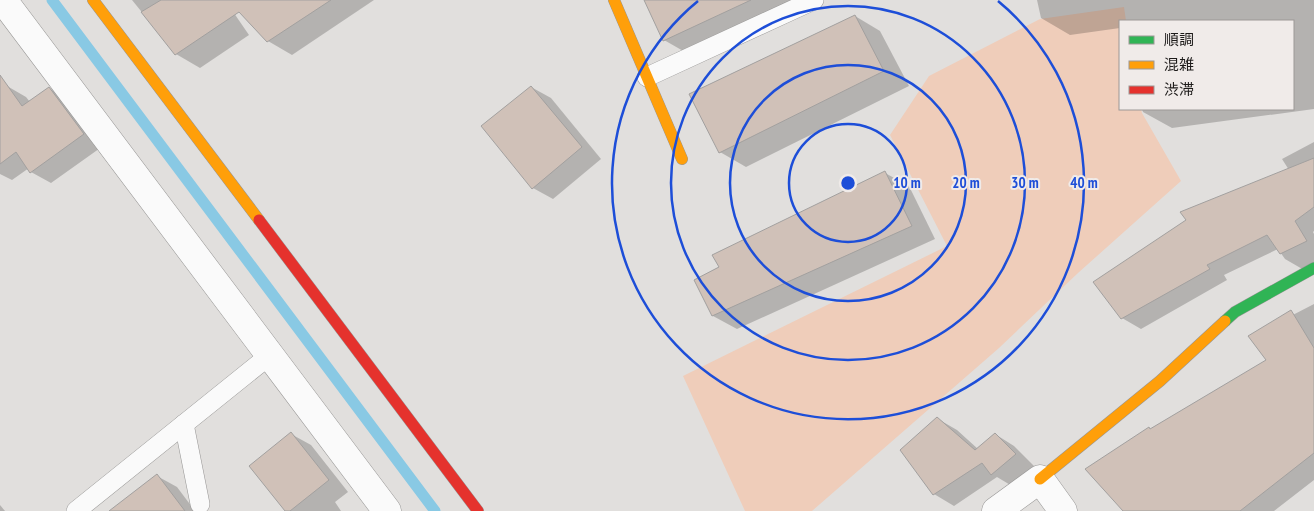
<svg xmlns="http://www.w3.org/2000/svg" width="1314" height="511" viewBox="0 0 1314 511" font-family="'PT Sans Narrow','Noto Sans JP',sans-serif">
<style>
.green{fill:#efcdba}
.shadow{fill:#0003}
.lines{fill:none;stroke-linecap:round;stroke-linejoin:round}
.stream{stroke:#89c9e4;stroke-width:11}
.building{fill:#d0c1b8;stroke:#a2a09f}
.lane-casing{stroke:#989796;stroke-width:20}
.street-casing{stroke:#989796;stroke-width:29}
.fast-casing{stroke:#989796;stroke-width:12}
.slow-casing{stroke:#989796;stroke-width:12}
.jam-casing{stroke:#989796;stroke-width:12}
.lane{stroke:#fafafa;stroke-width:19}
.street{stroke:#fafafa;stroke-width:28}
.fast{stroke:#30b455;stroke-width:11}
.slow{stroke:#ff9f0a;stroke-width:11}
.jam{stroke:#e5322d;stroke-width:11}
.ring{fill:none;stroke:#1d4ed8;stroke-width:2.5}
.centre{fill:#1d4ed8;stroke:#f0ebe9;stroke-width:2.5}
.ring-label{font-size:15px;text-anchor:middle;font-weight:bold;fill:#1d4ed8;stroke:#f0ebe9;stroke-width:4;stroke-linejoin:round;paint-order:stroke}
</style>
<rect width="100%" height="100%" fill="#e1dfdd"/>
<path class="green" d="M1124,7L1126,21H1120V109H1141L1142,113L1181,181L1078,273L999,348L812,511H745L683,376L947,246L890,135L929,76L1040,19Z"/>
<g class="shadow">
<path d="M132,0H225L249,35L200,68L176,54Z"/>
<path d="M230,0H374L292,55L268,41Z"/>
<path d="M645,0H815L692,56L664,40Z"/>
<path d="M1037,0H1314V109L1172,128L1143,112L1142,109H1293V21H1120V28L1070,35L1041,18Z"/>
<path d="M855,16L880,31L909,86L746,167L720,152Z"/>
<path d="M7,86L26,97L30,102L49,88L68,100L103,146L51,183L31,172L29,168L12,180L0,174V91Z"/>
<path d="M531,87L551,98L601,159L553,199L533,188Z"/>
<path d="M1314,142V231L1313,232L1314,234V263L1304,270L1285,259L1278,249L1224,275L1227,280L1141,329L1122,318L1095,283L1289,170L1282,159Z"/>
<path d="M885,173L909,186L935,239L737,329L713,316L696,280Z"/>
<path d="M1314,304V480L1274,511H1124L1149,429L1151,430L1268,361L1250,337Z"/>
<path d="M938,419L957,430L978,449L995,434L1014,446L1034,466L1012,486L997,477L954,506L934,494Z"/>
<path d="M291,434L311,445L348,492L335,502L341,511H287Z"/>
<path d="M157,476L177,487L195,511H114Z"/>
<path d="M0,505L5,511H0Z"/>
</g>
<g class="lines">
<path class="stream" d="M52,0L435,511"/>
</g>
<g class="building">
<path d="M161,0H331L267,42L239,12L175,55L141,12Z"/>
<path d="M644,0H751L663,41Z"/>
<path d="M855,15L884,71L719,153L689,94Z"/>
<path d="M0,75L22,106L49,87L84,134L30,173L16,152L0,164Z"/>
<path d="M531,86L582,147L532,189L481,126Z"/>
<path d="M1314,158V207L1295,221L1307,241L1280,254L1267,235L1207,265L1210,269L1121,319L1093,282L1186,220L1180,212Z"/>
<path d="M885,171L912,226L712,316L694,280L719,267L712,255Z"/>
<path d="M1291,310L1314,348V453L1240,511H1123L1085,469L1149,427L1150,429L1266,360L1248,336Z"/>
<path d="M937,417L975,450L995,433L1016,454L991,475L982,463L933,495L900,450Z"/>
<path d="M291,432L329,480L290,511H285L249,466Z"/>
<path d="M157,474L185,511H109Z"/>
</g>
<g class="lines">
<defs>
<g id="lane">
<path d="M647,77L814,0"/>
<path d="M184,424L200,504"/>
<path d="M76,511L270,355"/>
</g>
<g id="street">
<path d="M3,0L387,511"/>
<path d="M996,511L1040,479L1063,511"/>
</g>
<path id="fast" d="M1225,321L1235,312L1314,268"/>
<g id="slow">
<path d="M93,0L259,220"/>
<path d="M614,0L682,159"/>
<path d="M1040,479L1160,381L1225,321"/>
</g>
<path id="jam" d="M259,220L478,511"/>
</defs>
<use href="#lane" class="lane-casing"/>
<use href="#street" class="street-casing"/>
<use href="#fast" class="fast-casing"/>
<use href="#slow" class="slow-casing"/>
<use href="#jam" class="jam-casing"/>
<use href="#lane" class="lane"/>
<use href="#street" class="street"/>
<use href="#fast" class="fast"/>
<use href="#slow" class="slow"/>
<use href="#jam" class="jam"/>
</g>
<g class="ring">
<circle cx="848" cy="183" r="59"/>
<circle cx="848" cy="183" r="118"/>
<circle cx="848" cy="183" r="177"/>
<path d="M998 1A236 236 0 1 1 698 1"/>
</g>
<circle cx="848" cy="183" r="8" class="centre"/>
<g class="ring-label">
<text x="907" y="188">10 m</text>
<text x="966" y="188">20 m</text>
<text x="1025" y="188">30 m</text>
<text x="1084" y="188">40 m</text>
</g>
<rect x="1119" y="20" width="175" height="90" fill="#f0ebe9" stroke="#9c9896"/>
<rect x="1129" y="36" width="25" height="8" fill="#30b455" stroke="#9c9896"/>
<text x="1164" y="45" font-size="15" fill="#1d1b1a">順調</text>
<rect x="1129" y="61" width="25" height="8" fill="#ff9f0a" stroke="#9c9896"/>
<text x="1164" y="70" font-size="15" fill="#1d1b1a">混雑</text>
<rect x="1129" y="86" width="25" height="8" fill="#e5322d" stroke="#9c9896"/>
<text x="1164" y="95" font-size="15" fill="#1d1b1a">渋滞</text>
</svg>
